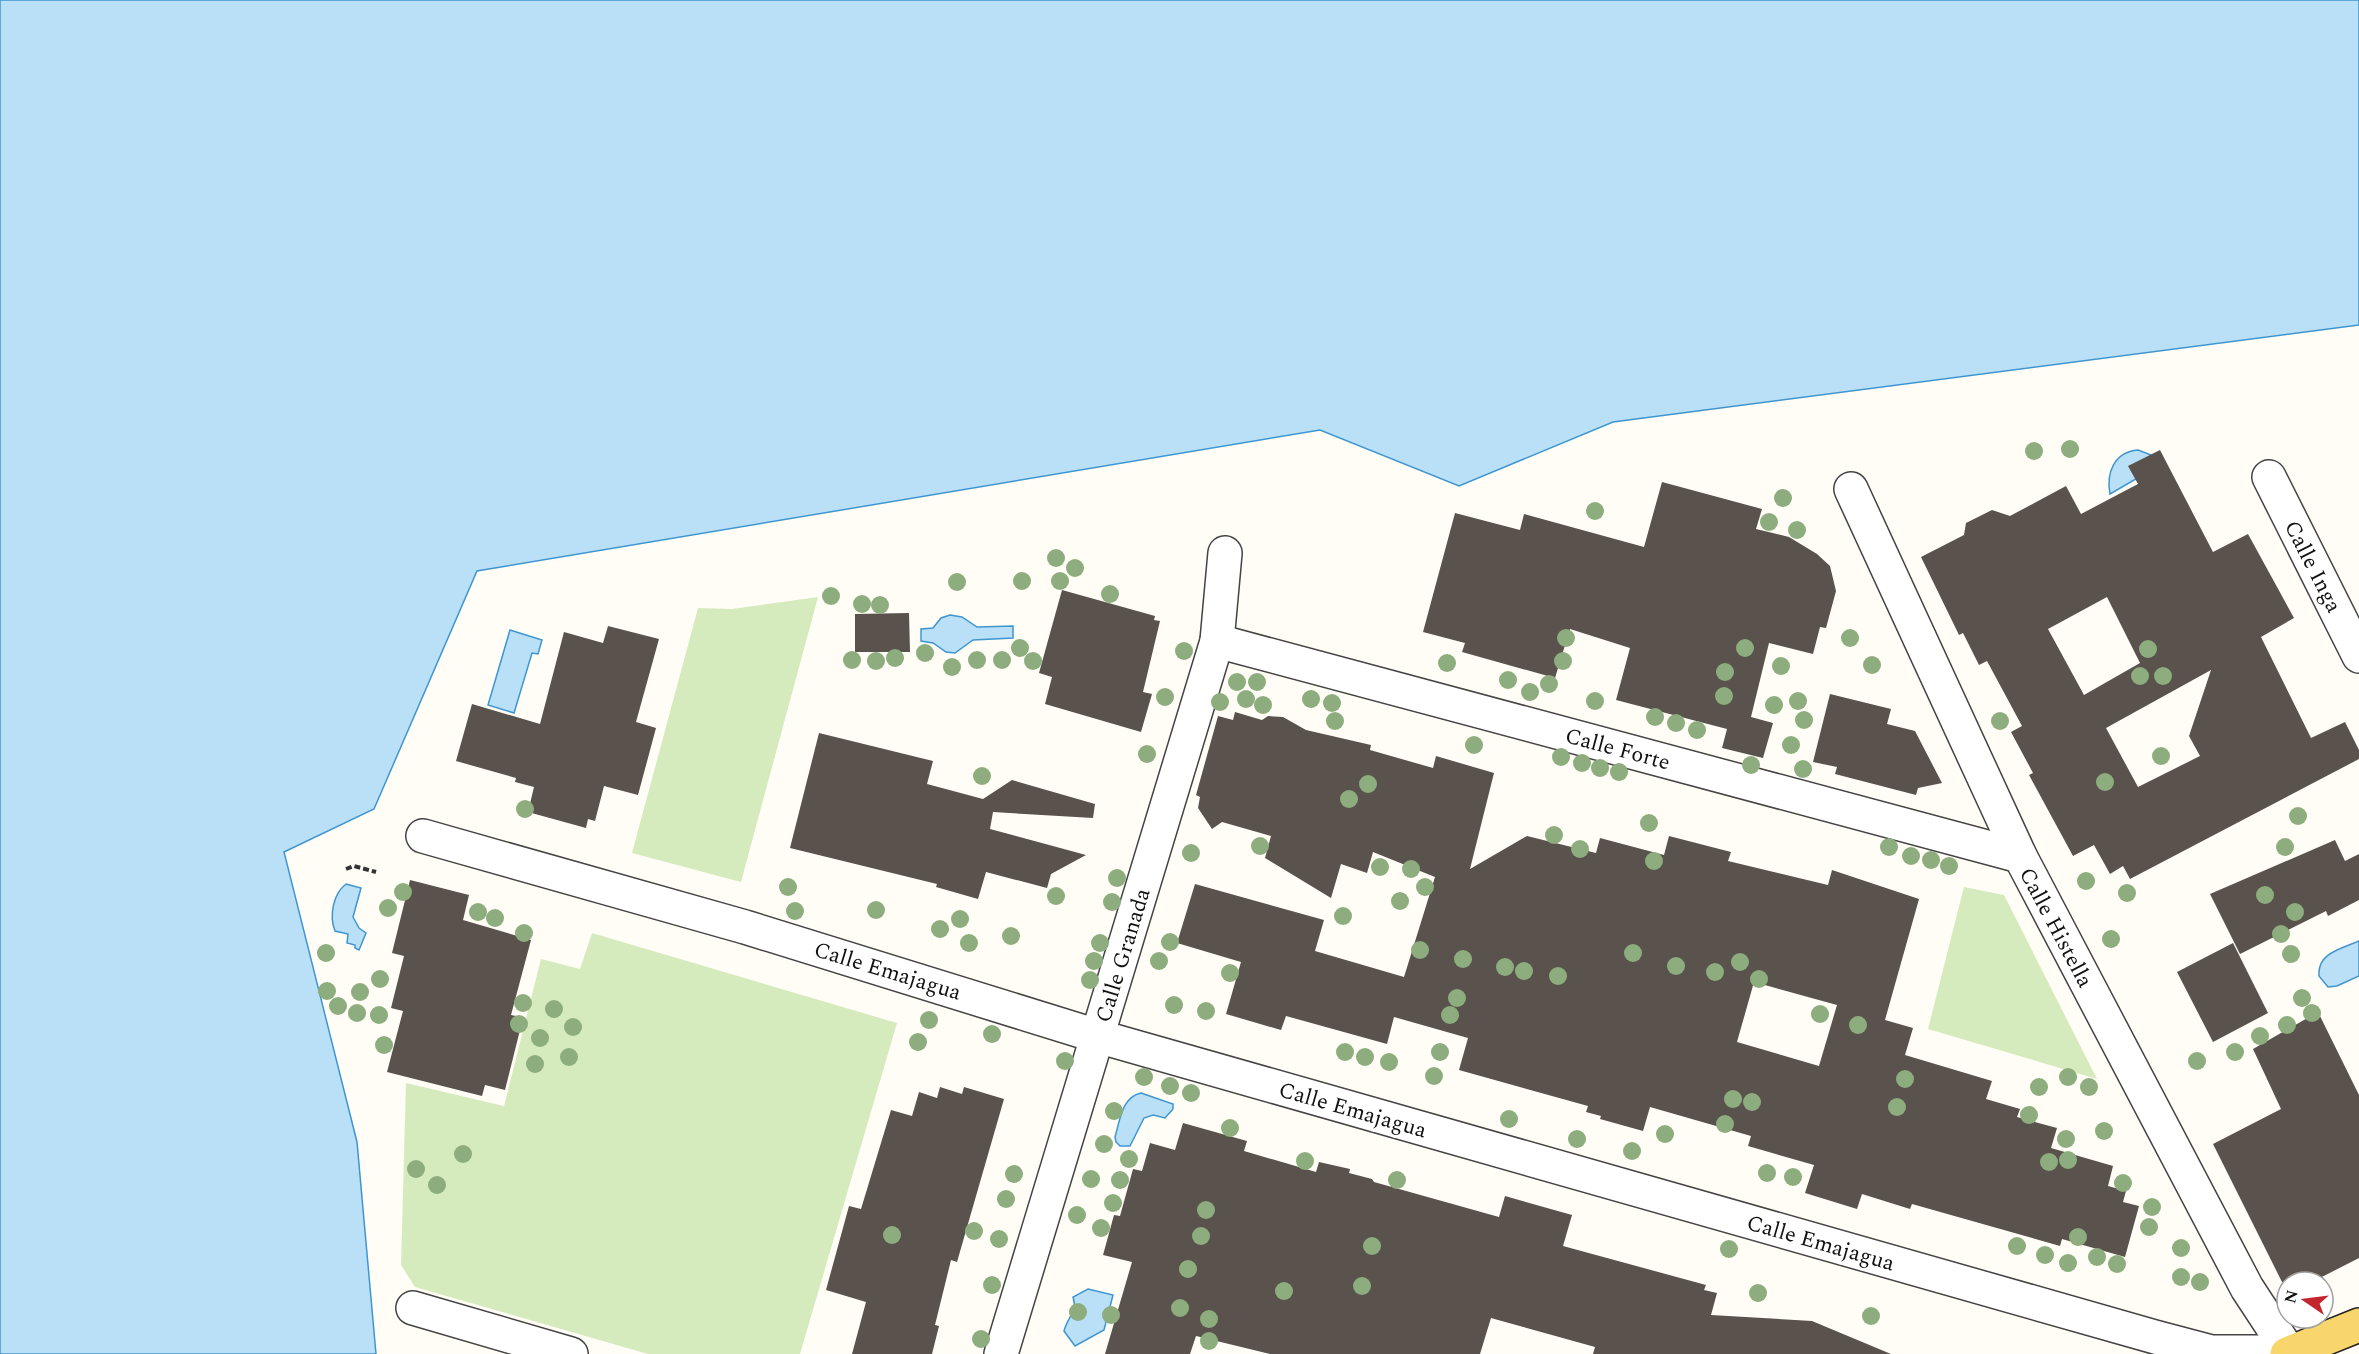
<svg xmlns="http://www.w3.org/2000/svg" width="2359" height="1354" viewBox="0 0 2359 1354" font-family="Spectral,serif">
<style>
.green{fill:#d5ebbd}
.water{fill:#b9e0f7;stroke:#3f96cf;stroke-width:1.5}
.building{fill:#5a524d;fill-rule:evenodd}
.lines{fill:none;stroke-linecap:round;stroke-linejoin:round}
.minor-casing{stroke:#444;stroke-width:36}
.major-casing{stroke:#222;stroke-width:36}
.path{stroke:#333;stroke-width:4;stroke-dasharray:6 3;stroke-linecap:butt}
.minor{stroke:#fff;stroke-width:33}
.major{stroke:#f9d66b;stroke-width:33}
.tree{fill:#8dad7f}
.labels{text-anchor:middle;stroke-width:6;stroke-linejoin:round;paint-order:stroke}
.street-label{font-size:22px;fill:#111;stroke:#fff}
</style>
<rect width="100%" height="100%" fill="#fffdf5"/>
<g class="green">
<path d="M818,597L741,882L632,853L698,608L732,609Z"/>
<path d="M1964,887L2004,895L2097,1079L1928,1029Z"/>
<path d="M592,933L897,1023L800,1354H648L415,1287L401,1265L406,1083L504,1106L541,959L580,969Z"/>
</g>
<g class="water">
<path d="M0,0H2359V325L1613,422L1459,486L1320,430L477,571L374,809L284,852L357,1142L376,1354H0Z"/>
<path d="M2138,450L2154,456L2160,465L2110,494C2106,473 2114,452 2138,450Z"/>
<path d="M950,615L962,617L977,627L1013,626V638L973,640L955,653L946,652L933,643L921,641V629L933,628L941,618Z"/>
<path d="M510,630L542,640L538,654L532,653L514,713L488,705Z"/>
<path d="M346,884L361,888L353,917L359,928L366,933L359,950L355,948V945L347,943L348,934L335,931C329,916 333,894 346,884Z"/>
<path d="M2359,941V976L2337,986L2328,987L2319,976C2317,953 2341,949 2359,941Z"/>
<path d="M1141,1093L1173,1104V1109L1165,1118L1153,1115L1144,1118L1130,1146H1120L1116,1142L1115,1137C1120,1120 1122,1097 1141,1093Z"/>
<path d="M1088,1289L1113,1295L1104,1330L1075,1346L1064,1331C1067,1318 1078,1311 1073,1297Z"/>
</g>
<g class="building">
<path d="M2160,450L2213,552L2248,534L2294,618L2261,637L2311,738L2345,722L2359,750V759L2130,879L2123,866L2110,874L2094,845L2073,856L2029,775L2033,773L2011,732L2022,726L1987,661L1979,665L1963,633L1959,635L1921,557L1964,535L1966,523L1992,510L2010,516L2066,486L2081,514L2138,484L2128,466ZM2107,597L2140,663L2084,695L2048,629ZM2211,670L2189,736L2200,756L2138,787L2106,728Z"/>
<path d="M1662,482L1762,509L1756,529L1789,537L1817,554L1830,566L1836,591L1826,628L1820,627L1813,654L1769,643L1751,717L1773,723L1763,758L1722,748L1727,729L1616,700L1630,648L1570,629L1555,678L1462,652L1465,643L1423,632L1455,513L1520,530L1524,514L1644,547Z"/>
<path d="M1062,590L1155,616L1154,620L1160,621L1143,692L1152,694L1141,732L1045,704L1052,677L1039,673Z"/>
<path d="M909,613L910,652H855V614Z"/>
<path d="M608,626L659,639L636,722L656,728L638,795L604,786L595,821L588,819L586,828L528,812L534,787L515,782L516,778L456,761L472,704L540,724L564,632L603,643Z"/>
<path d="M1830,694L1891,709L1887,724L1915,731L1942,783L1918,788L1916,795L1835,774L1837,767L1813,762Z"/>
<path d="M1235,712L1262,720L1268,716L1283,717L1306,730L1371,745L1370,750L1433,768L1436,756L1494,773L1470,869L1527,836L1596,853L1600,838L1664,855L1669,836L1731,852L1728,861L1828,885L1832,870L1919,899L1885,1020L1913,1028L1905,1055L1992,1081L1986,1099L2020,1109L2017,1117L2057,1128L2051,1148L2113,1166L2108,1186L2126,1191L2123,1202L2139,1206L2125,1257L2062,1239L2060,1246L1912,1204L1910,1209L1862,1194L1857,1209L1805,1193L1814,1165L1748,1146L1751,1136L1650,1107L1643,1131L1600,1119L1601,1116L1586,1112L1588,1106L1459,1070L1468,1038L1394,1017L1387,1044L1286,1016L1281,1030L1226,1014L1241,962L1177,943L1195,884L1324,920L1315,951L1404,977L1435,877L1373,852L1367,873L1341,864L1331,898L1265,858L1271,836L1222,822L1212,829L1198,808L1200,797L1196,795L1218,716L1233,720ZM1754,982L1837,1005L1819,1066L1737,1042Z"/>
<path d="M819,733L933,761L927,784L983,799L1012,780L1095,804L1093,818L993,812L990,829L1086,855L1051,874L1047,888L986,872L978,899L936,887L937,884L790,848Z"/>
<path d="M2335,840L2345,861L2359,854V900L2328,916L2326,911L2240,954L2210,894Z"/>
<path d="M410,880L469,895L463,920L531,940L511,1015L516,1016L513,1028L520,1030L505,1090L485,1085L482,1096L387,1072L403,1011L391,1008L404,956L392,953Z"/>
<path d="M2233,943L2268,1013L2213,1042L2177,972Z"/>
<path d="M2318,1012L2359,1095V1258L2312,1282H2282L2213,1144L2281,1109L2253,1049Z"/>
<path d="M940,1087L962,1094L964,1087L1004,1099L957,1262L951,1260L935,1325L939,1326L932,1354H852L866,1302L826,1290L849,1206L861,1209L891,1110L912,1116L919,1092L937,1098Z"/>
<path d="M1183,1123L1247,1141L1244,1151L1316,1172L1319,1162L1350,1169L1349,1173L1372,1179L1374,1182L1499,1217L1505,1196L1572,1215L1563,1246L1706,1285L1704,1290L1717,1293L1711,1315L1812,1321L1891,1354H1593L1595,1347L1491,1318L1480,1354H1270L1196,1336L1190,1354H1105L1132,1262L1103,1255L1114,1215L1120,1216L1133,1169L1142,1171L1150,1143L1175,1150Z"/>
</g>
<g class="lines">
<defs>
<g id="minor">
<path d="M2269,477L2359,656"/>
<path d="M1851,489L2020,856L2247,1288L2289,1352"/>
<path d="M1217,641L2020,856"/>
<path d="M423,836L745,927L1097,1036L2155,1337L2211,1352H2289"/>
<path d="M413,1308L571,1354"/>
<path d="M1001,1354L1217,641L1225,553"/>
</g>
<path id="major" d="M2287,1354L2359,1325"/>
</defs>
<use href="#minor" class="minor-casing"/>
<use href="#major" class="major-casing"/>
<path class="path" d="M346,869L354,866L376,872"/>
<use href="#minor" class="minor"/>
<use href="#major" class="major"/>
</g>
<g class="tree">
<circle cx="2070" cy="449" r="9"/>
<circle cx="2034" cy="451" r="9"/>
<circle cx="1783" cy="498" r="9"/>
<circle cx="1595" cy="511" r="9"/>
<circle cx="1769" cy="522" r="9"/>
<circle cx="1797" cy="530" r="9"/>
<circle cx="1056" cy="558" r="9"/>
<circle cx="1075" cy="568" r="9"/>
<circle cx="1022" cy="581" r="9"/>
<circle cx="1060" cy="581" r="9"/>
<circle cx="957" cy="582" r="9"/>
<circle cx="1110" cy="594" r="9"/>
<circle cx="831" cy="596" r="9"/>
<circle cx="862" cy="604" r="9"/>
<circle cx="880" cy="605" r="9"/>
<circle cx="1566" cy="638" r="9"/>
<circle cx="1850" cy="638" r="9"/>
<circle cx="1020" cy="648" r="9"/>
<circle cx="1745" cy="648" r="9"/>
<circle cx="2148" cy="649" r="9"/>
<circle cx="1184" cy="651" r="9"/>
<circle cx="925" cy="653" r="9"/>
<circle cx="895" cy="658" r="9"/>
<circle cx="852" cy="660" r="9"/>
<circle cx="977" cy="660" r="9"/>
<circle cx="1002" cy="660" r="9"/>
<circle cx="876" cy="661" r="9"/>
<circle cx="1033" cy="661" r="9"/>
<circle cx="1563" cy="661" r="9"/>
<circle cx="1447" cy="663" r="9"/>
<circle cx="1872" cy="665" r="9"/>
<circle cx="1781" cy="666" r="9"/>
<circle cx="952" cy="667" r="9"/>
<circle cx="1725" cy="672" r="9"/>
<circle cx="2140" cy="676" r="9"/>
<circle cx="2163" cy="676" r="9"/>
<circle cx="1508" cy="680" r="9"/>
<circle cx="1237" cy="682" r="9"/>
<circle cx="1257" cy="682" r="9"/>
<circle cx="1549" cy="684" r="9"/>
<circle cx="1530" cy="692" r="9"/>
<circle cx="1724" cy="696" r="9"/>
<circle cx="1165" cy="697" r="9"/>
<circle cx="1246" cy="699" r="9"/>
<circle cx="1311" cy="699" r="9"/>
<circle cx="1595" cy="701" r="9"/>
<circle cx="1798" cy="701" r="9"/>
<circle cx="1220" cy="702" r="9"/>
<circle cx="1332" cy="703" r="9"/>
<circle cx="1263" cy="705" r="9"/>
<circle cx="1774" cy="705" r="9"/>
<circle cx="1655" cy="717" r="9"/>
<circle cx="1804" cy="720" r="9"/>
<circle cx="1335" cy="721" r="9"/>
<circle cx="2000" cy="721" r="9"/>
<circle cx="1676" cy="723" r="9"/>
<circle cx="1697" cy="730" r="9"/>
<circle cx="1474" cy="745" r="9"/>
<circle cx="1791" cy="745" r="9"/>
<circle cx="1147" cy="754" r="9"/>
<circle cx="2161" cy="756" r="9"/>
<circle cx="1561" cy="757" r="9"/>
<circle cx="1582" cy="763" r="9"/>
<circle cx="1751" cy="765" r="9"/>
<circle cx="1600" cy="768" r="9"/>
<circle cx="1803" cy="769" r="9"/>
<circle cx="1619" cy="772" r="9"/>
<circle cx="982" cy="776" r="9"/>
<circle cx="2105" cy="782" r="9"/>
<circle cx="1368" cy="784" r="9"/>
<circle cx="1349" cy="799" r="9"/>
<circle cx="525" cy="809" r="9"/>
<circle cx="2298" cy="816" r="9"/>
<circle cx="1649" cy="823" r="9"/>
<circle cx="1554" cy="835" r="9"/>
<circle cx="1260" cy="846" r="9"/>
<circle cx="1889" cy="847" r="9"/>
<circle cx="2285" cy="847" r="9"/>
<circle cx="1580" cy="849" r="9"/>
<circle cx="1191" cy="853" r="9"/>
<circle cx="1911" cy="856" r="9"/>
<circle cx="1931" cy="860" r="9"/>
<circle cx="1654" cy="861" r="9"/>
<circle cx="1949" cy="866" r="9"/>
<circle cx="1380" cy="867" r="9"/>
<circle cx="1411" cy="869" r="9"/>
<circle cx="1117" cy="878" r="9"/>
<circle cx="2086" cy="881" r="9"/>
<circle cx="788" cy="887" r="9"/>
<circle cx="1425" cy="887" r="9"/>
<circle cx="403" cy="892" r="9"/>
<circle cx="2127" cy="893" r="9"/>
<circle cx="2265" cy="895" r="9"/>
<circle cx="1056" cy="896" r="9"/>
<circle cx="1400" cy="901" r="9"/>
<circle cx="1112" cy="902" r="9"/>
<circle cx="388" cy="908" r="9"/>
<circle cx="876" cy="910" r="9"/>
<circle cx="795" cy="911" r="9"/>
<circle cx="478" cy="912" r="9"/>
<circle cx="2295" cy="912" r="9"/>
<circle cx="1343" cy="916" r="9"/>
<circle cx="495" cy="918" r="9"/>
<circle cx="960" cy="919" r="9"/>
<circle cx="940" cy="929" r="9"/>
<circle cx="524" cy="933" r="9"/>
<circle cx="2281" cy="934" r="9"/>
<circle cx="1011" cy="936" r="9"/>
<circle cx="2111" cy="939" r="9"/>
<circle cx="1170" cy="942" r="9"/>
<circle cx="969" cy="943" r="9"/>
<circle cx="1100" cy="943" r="9"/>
<circle cx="1420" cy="950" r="9"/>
<circle cx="326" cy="953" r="9"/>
<circle cx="1633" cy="953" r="9"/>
<circle cx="2291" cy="954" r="9"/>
<circle cx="1463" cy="959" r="9"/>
<circle cx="1094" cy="961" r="9"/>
<circle cx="1159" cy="961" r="9"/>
<circle cx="1740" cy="962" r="9"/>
<circle cx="1676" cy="966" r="9"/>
<circle cx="1505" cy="967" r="9"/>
<circle cx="1524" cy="971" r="9"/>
<circle cx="1715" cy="972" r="9"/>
<circle cx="1230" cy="973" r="9"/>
<circle cx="1558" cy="976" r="9"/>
<circle cx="380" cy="979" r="9"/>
<circle cx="1759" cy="979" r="9"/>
<circle cx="1090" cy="980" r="9"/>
<circle cx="327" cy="991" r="9"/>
<circle cx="360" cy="992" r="9"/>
<circle cx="1457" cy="998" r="9"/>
<circle cx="2302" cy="998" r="9"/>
<circle cx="523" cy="1003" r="9"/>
<circle cx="1174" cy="1005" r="9"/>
<circle cx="338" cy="1006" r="9"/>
<circle cx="554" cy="1009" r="9"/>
<circle cx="1206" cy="1011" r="9"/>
<circle cx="357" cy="1013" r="9"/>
<circle cx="2312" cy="1013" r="9"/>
<circle cx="1820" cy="1014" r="9"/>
<circle cx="379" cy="1015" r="9"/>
<circle cx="1450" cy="1015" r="9"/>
<circle cx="929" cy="1020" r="9"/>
<circle cx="519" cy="1024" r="9"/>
<circle cx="1858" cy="1025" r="9"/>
<circle cx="2287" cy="1025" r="9"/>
<circle cx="573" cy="1027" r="9"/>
<circle cx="992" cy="1034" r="9"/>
<circle cx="2260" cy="1036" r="9"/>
<circle cx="540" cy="1038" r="9"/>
<circle cx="918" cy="1042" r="9"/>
<circle cx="384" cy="1045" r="9"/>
<circle cx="1345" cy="1052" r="9"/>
<circle cx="1440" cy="1052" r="9"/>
<circle cx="2235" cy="1052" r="9"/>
<circle cx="569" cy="1057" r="9"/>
<circle cx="1365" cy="1057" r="9"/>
<circle cx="1065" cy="1061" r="9"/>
<circle cx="2197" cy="1061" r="9"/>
<circle cx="1389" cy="1062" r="9"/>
<circle cx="535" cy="1064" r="9"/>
<circle cx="1434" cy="1076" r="9"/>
<circle cx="1144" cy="1077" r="9"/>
<circle cx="2068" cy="1077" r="9"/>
<circle cx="1905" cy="1079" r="9"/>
<circle cx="1170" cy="1086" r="9"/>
<circle cx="2039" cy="1087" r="9"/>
<circle cx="2089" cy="1087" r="9"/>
<circle cx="1191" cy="1093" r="9"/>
<circle cx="1733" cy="1099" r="9"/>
<circle cx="1752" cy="1102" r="9"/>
<circle cx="1897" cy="1107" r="9"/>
<circle cx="1114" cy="1111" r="9"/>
<circle cx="2029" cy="1115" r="9"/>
<circle cx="1509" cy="1119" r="9"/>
<circle cx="1725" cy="1124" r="9"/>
<circle cx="1230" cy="1128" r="9"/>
<circle cx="2104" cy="1131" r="9"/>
<circle cx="1665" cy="1134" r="9"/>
<circle cx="1577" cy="1139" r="9"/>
<circle cx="2066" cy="1139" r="9"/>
<circle cx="1104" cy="1144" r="9"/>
<circle cx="1632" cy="1151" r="9"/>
<circle cx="463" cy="1154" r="9"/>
<circle cx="1129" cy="1159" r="9"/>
<circle cx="2068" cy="1160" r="9"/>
<circle cx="1305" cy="1161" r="9"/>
<circle cx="2049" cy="1162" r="9"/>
<circle cx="416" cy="1169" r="9"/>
<circle cx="1767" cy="1173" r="9"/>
<circle cx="1014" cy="1174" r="9"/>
<circle cx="1793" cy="1177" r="9"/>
<circle cx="1091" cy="1179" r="9"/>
<circle cx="1120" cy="1180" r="9"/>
<circle cx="1397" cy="1180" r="9"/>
<circle cx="2123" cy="1183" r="9"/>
<circle cx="437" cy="1185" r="9"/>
<circle cx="1006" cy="1199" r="9"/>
<circle cx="1113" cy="1203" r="9"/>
<circle cx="2152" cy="1207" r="9"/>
<circle cx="1206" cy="1210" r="9"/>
<circle cx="1077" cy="1215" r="9"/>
<circle cx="2149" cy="1227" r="9"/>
<circle cx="1101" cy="1228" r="9"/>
<circle cx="974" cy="1231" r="9"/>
<circle cx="892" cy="1235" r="9"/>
<circle cx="1201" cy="1236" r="9"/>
<circle cx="2078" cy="1237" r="9"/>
<circle cx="999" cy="1239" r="9"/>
<circle cx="1372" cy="1246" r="9"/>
<circle cx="2017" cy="1246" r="9"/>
<circle cx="2181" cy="1248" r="9"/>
<circle cx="1729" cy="1249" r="9"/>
<circle cx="2045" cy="1255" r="9"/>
<circle cx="2097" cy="1257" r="9"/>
<circle cx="2068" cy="1263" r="9"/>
<circle cx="2117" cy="1264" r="9"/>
<circle cx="1188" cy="1269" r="9"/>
<circle cx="2181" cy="1277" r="9"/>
<circle cx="2200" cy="1282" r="9"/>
<circle cx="992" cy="1285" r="9"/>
<circle cx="1362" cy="1286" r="9"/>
<circle cx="1284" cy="1291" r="9"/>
<circle cx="1758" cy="1293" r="9"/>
<circle cx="1180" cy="1308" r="9"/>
<circle cx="1078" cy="1312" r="9"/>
<circle cx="1111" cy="1315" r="9"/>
<circle cx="1871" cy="1316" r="9"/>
<circle cx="1209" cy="1319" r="9"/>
<circle cx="981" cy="1339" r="9"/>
<circle cx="1209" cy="1341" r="9"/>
</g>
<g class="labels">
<g class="street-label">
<text transform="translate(2314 566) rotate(63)" y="8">Calle Inga</text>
<text transform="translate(1618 748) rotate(15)" y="8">Calle Forte</text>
<text transform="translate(2057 927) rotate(62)" y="8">Calle Histella</text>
<text transform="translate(1122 955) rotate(-73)" y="8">Calle Granada</text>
<text transform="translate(888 970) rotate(17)" y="8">Calle Emajagua</text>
<text transform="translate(1353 1109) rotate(16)" y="8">Calle Emajagua</text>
<text transform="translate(1821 1242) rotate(16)" y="8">Calle Emajagua</text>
</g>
</g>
<g transform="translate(2305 1300) rotate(284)"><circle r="28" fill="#ffffff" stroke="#a0a0a0" stroke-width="1.5"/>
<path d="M0-4.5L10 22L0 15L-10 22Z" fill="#c4262e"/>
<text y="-9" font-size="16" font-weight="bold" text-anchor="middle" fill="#111111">N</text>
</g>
</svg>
